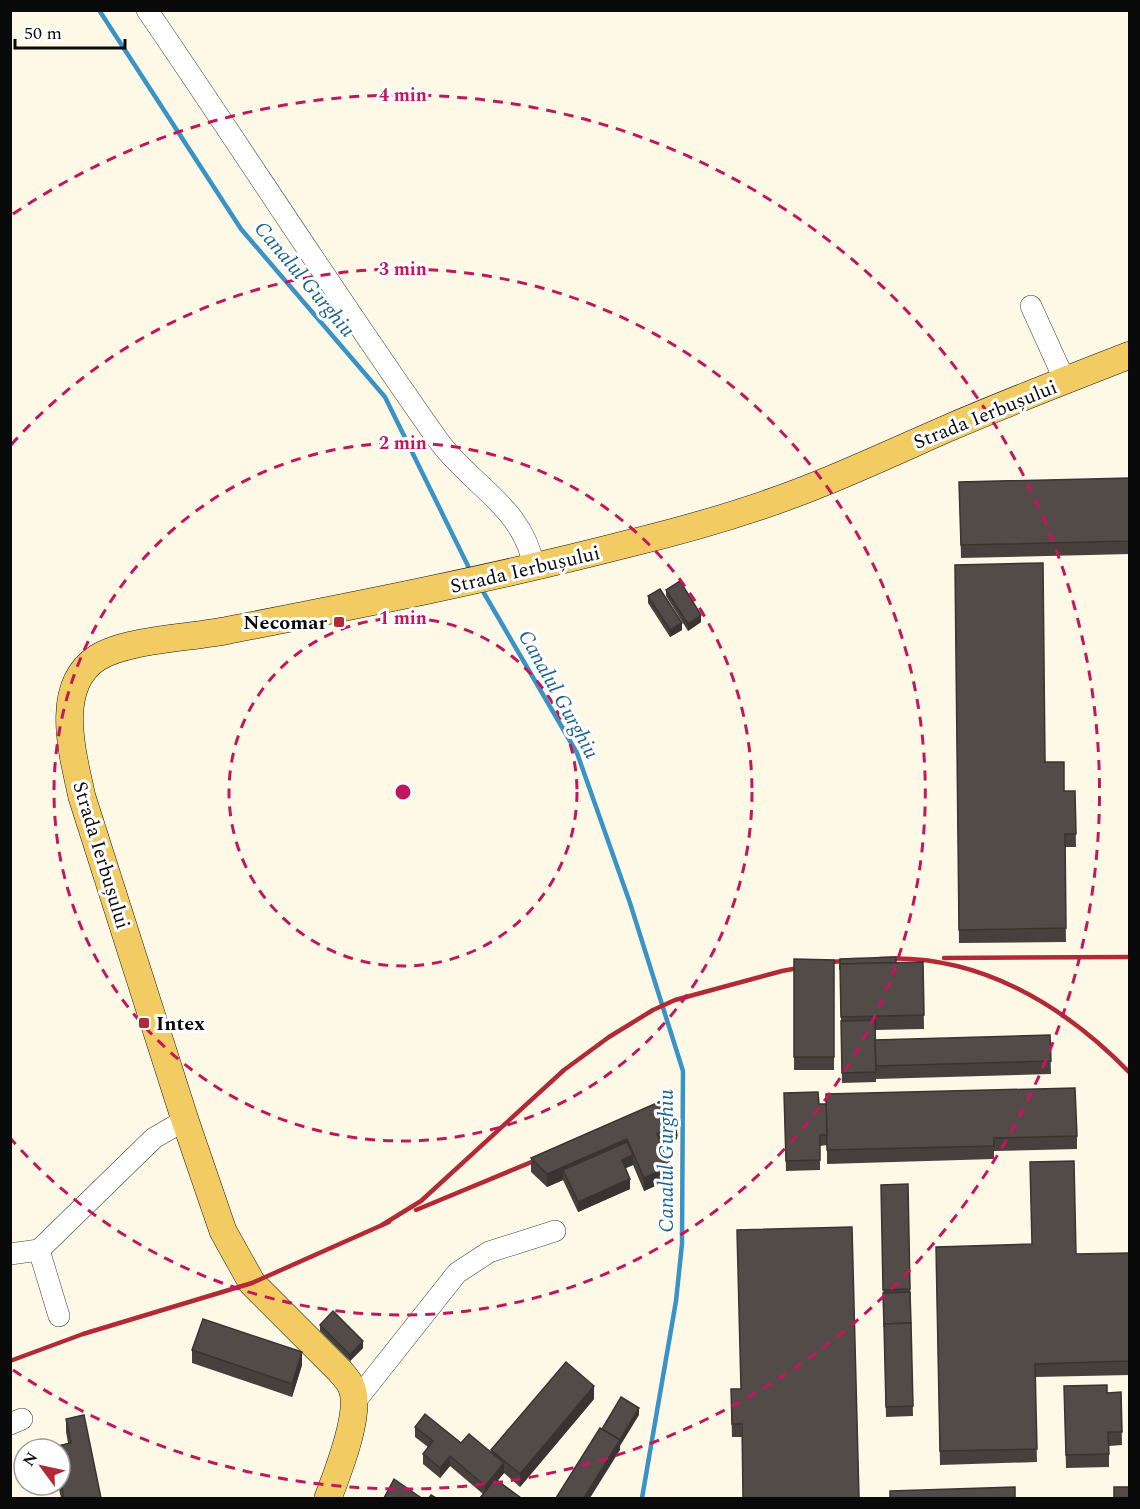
<svg xmlns="http://www.w3.org/2000/svg" width="1140" height="1509" viewBox="0 0 1140 1509" font-family="Spectral,serif">
<style>
.lines{fill:none;stroke-linecap:round;stroke-linejoin:round}
.stream{stroke:#3a93c6;stroke-width:4.5}
.minor-casing{stroke:#3d3d3d;stroke-width:22}
.major-casing{stroke:#1b1b1b;stroke-width:28}
.minor{stroke:#fff;stroke-width:21}
.major{stroke:#f2cb63;stroke-width:27}
.rail{stroke:#b22a35;stroke-width:4.5}
.wall{fill:#47403d}
.shaded-wall{fill:#393432}
.building{fill:#524b47;stroke:#393432;stroke-width:1.5}
.ring{fill:none;stroke:#c2185b;stroke-width:3;stroke-dasharray:10 8}
.poi-dot{fill:#b22a35;stroke:#fff;stroke-width:2}
.labels{text-anchor:middle;stroke-width:6;stroke-linejoin:round;paint-order:stroke}
.street-label{font-size:20px;fill:#0a0a0a;stroke:#fff}
.poi-label{font-size:20px;font-weight:bold;fill:#0a0a0a;stroke:#fff;text-anchor:end}
.water-label{font-size:21px;font-style:italic;fill:#1b6394;stroke:#fff}
.centre{fill:#c2185b;stroke:#fff;stroke-width:3}
.ring-label{font-size:18px;text-anchor:middle;font-weight:bold;fill:#c2185b;stroke:#fff;stroke-width:6;stroke-linejoin:round;paint-order:stroke}
</style>
<rect width="100%" height="100%" fill="#fef9e7"/>
<g class="lines">
<g class="stream">
<path d="M99,10L241,229L385,397L470,570"/>
<path d="M481,588L577,753L630,903L683,1071L682,1244L676,1301L642,1498"/>
</g>
<defs>
<g id="minor">
<path d="M147,10C245,153 338,299 438,440C471,486 523,506 534,567"/>
<path d="M1031,306L1065,381"/>
<path d="M39,1250L59,1316"/>
<path d="M10,1254L39,1250L154,1138L185,1120"/>
<path d="M354,1403L457,1273L489,1252L555,1231"/>
<path d="M10,1424L22,1419"/>
</g>
<path id="major" d="M328,1498C337,1474 363,1411 351,1386C349,1381 344,1376 340,1371L252,1283L223,1231L185,1120L82,797C73,755 53,687 97,658C126,639 193,638 229,630C363,604 495,578 627,544C693,528 759,509 822,483C864,466 905,447 946,429C1007,403 1068,379 1130,355"/>
</defs>
<use href="#minor" class="minor-casing"/>
<use href="#major" class="major-casing"/>
<use href="#minor" class="minor"/>
<use href="#major" class="major"/>
<g class="rail">
<path d="M944,958L1130,957"/>
<path d="M880,959C978,953 1064,1005 1130,1073"/>
<path d="M416,1210L546,1156"/>
<path d="M382,1225L421,1201L564,1070L609,1037L653,1010L675,1000L782,971L831,962L857,960"/>
<path d="M10,1361L83,1334L252,1283L389,1222"/>
</g>
</g>
<g class="wall">
<path d="M1130,478V554L961,558L959,482Z"/>
<path d="M955,565L1045,762L1064,791H1075L1076,847H1065L1066,942L959,943Z"/>
<path d="M666,590L701,622L688,631L666,596Z"/>
<path d="M648,596L682,630L670,637L648,603Z"/>
<path d="M794,959L834,960V1070H794Z"/>
<path d="M840,959L896,963L923,962L924,1029L875,1030V1045L1050,1035L1051,1074L876,1079V1082L842,1083Z"/>
<path d="M784,1093L819,1104L1077,1136V1149L994,1151V1159L827,1164V1145L820,1146V1170L786,1171Z"/>
<path d="M665,1115L677,1139L662,1145L671,1179L644,1191L633,1165L625,1168L630,1189L578,1212L563,1180L547,1187L531,1172V1158Z"/>
<path d="M908,1184L913,1416L886,1417L881,1185Z"/>
<path d="M1130,1253V1375L1035,1377L1037,1462L940,1465L936,1260Z"/>
<path d="M320,1325L363,1348L350,1361L320,1331Z"/>
<path d="M192,1350L302,1365L292,1397L192,1363Z"/>
<path d="M1064,1386L1107,1393L1121,1392L1122,1445L1109,1446V1467L1066,1468Z"/>
<path d="M741,1389L742,1437H732L731,1403Z"/>
<path d="M594,1399L520,1487L504,1473L498,1480L521,1498L483,1494L450,1466L440,1478L423,1464V1454L428,1447L415,1437V1427L491,1453V1450Z"/>
<path d="M66,1419L101,1498H61L58,1485H60V1449H53V1447L68,1443L66,1432Z"/>
</g>
<g class="shaded-wall">
<path d="M701,615V622L688,631V624Z"/>
<path d="M682,623V630L670,637V630Z"/>
<path d="M670,1128L677,1136V1139L657,1147V1134Z"/>
<path d="M627,1139V1152L563,1170V1180L547,1187V1174Z"/>
<path d="M633,1155V1165L622,1170V1160Z"/>
<path d="M671,1166V1179L644,1191V1178Z"/>
<path d="M630,1179V1189L578,1212V1202Z"/>
<path d="M363,1341V1348L350,1361V1355Z"/>
<path d="M302,1352V1365L292,1397V1384Z"/>
<path d="M594,1386V1399L520,1487V1474Z"/>
<path d="M639,1408V1415L620,1446V1450L590,1498H584Z"/>
<path d="M450,1456V1466L440,1478V1468Z"/>
<path d="M504,1463V1473L485,1496V1486Z"/>
</g>
<g class="building">
<path d="M1130,478V541L961,545L959,482Z"/>
<path d="M1043,563L1045,762H1064V791H1075L1076,834H1065L1066,928L959,930L955,565Z"/>
<path d="M680,581L701,615L688,624L666,590Z"/>
<path d="M660,589L682,623L670,630L648,596Z"/>
<path d="M896,957V963L840,964V970V959Z"/>
<path d="M794,959L834,960V1057H794Z"/>
<path d="M923,962L924,1015L841,1017L840,964Z"/>
<path d="M875,1020L876,1072L842,1073L841,1021Z"/>
<path d="M1050,1035L1051,1061L876,1066L875,1040Z"/>
<path d="M1075,1088L1077,1136L994,1138V1146L827,1150L826,1094Z"/>
<path d="M818,1092L819,1104H826L827,1135H820V1160L786,1161L784,1093Z"/>
<path d="M659,1102L670,1128L657,1134L671,1166L644,1178L627,1139L547,1174L531,1158Z"/>
<path d="M673,1112L677,1136L670,1138V1128L665,1115Z"/>
<path d="M627,1142L633,1155L622,1160L630,1179L578,1202L563,1170Z"/>
<path d="M1074,1161L1076,1254L1130,1253V1361L1035,1364L1037,1449L940,1451L936,1247L1032,1244L1030,1162Z"/>
<path d="M908,1184L910,1289L883,1290L881,1185Z"/>
<path d="M852,1227L859,1498H743L742,1424H732L731,1389H741L737,1230Z"/>
<path d="M910,1292L911,1323L884,1324V1327L883,1293Z"/>
<path d="M333,1311L363,1341L350,1355L320,1325Z"/>
<path d="M203,1319L302,1352L292,1384L192,1350Z"/>
<path d="M911,1323L913,1406L886,1407L884,1324Z"/>
<path d="M566,1362L594,1386L520,1474L491,1450Z"/>
<path d="M1107,1385V1393L1121,1392L1122,1432H1108L1109,1454L1066,1455L1064,1386Z"/>
<path d="M621,1397L639,1408L620,1440L602,1429Z"/>
<path d="M425,1414L461,1443L469,1434L504,1463L485,1486L450,1456L440,1468L423,1454L433,1441L415,1427Z"/>
<path d="M84,1415L101,1498H64L60,1479V1449H54L53,1447L71,1443L66,1419Z"/>
<path d="M600,1428L620,1440L584,1498H556Z"/>
<path d="M394,1479L420,1497L419,1498H384Z"/>
<path d="M495,1479L521,1498H480Z"/>
<path d="M1015,1487V1498H890V1491Z"/>
<rect x="1114" y="1487" width="16" height="11"/>
<path d="M431,1495L436,1498H429Z"/>
</g>
<g class="ring">
<circle cx="403" cy="792" r="174"/>
<circle cx="403" cy="792" r="349"/>
<path d="M11 445A523 523 0 1 1 11 1139"/>
<path d="M13 214A697 697 0 1 1 13 1370"/>
</g>
<g class="poi-dot">
<rect x="333" y="616" width="12" height="12" rx="3"/>
<rect x="138" y="1017" width="12" height="12" rx="3"/>
</g>
<g class="labels">
<g class="street-label">
<text transform="translate(985 414) rotate(-22)" y="7">Strada Ierbușului</text>
<text transform="translate(525 569) rotate(-13)" y="7">Strada Ierbușului</text>
<text transform="translate(102 855) rotate(73)" y="7">Strada Ierbușului</text>
</g>
<g class="poi-label">
<text x="327" y="629">Necomar</text>
<text x="156" y="1030" text-anchor="start">Intex</text>
</g>
<g class="water-label">
<text transform="translate(305 279) rotate(50)" y="7">Canalul Gurghiu</text>
<text transform="translate(559 694) rotate(61)" y="7">Canalul Gurghiu</text>
<text transform="translate(666 1161) rotate(-90)" y="7">Canalul Gurghiu</text>
</g>
</g>
<circle cx="403" cy="792" r="9" class="centre"/>
<g class="ring-label">
<text x="403" y="101">4 min</text>
<text x="403" y="275">3 min</text>
<text x="403" y="449">2 min</text>
<text x="403" y="624">1 min</text>
</g>
<rect width="1140" height="1509" fill="none" stroke="#0a0a0a" stroke-width="24"/>
<g transform="translate(42 1467) rotate(303)"><circle r="28" fill="#ffffff" stroke="#9d9d9d" stroke-width="1.5"/>
<path d="M0-4.5L10 22L0 15L-10 22Z" fill="#b22a35"/>
<text y="-9" font-size="16" font-weight="bold" text-anchor="middle" fill="#0a0a0a">N</text>
</g>
<path d="M15 39v9h110v-9" fill="none" stroke="#0a0a0a" stroke-width="3"/>
<text x="24" y="39" font-size="18" fill="#0a0a0a" stroke="#ffffff" stroke-width="4.5" paint-order="stroke">50 m</text>
</svg>
